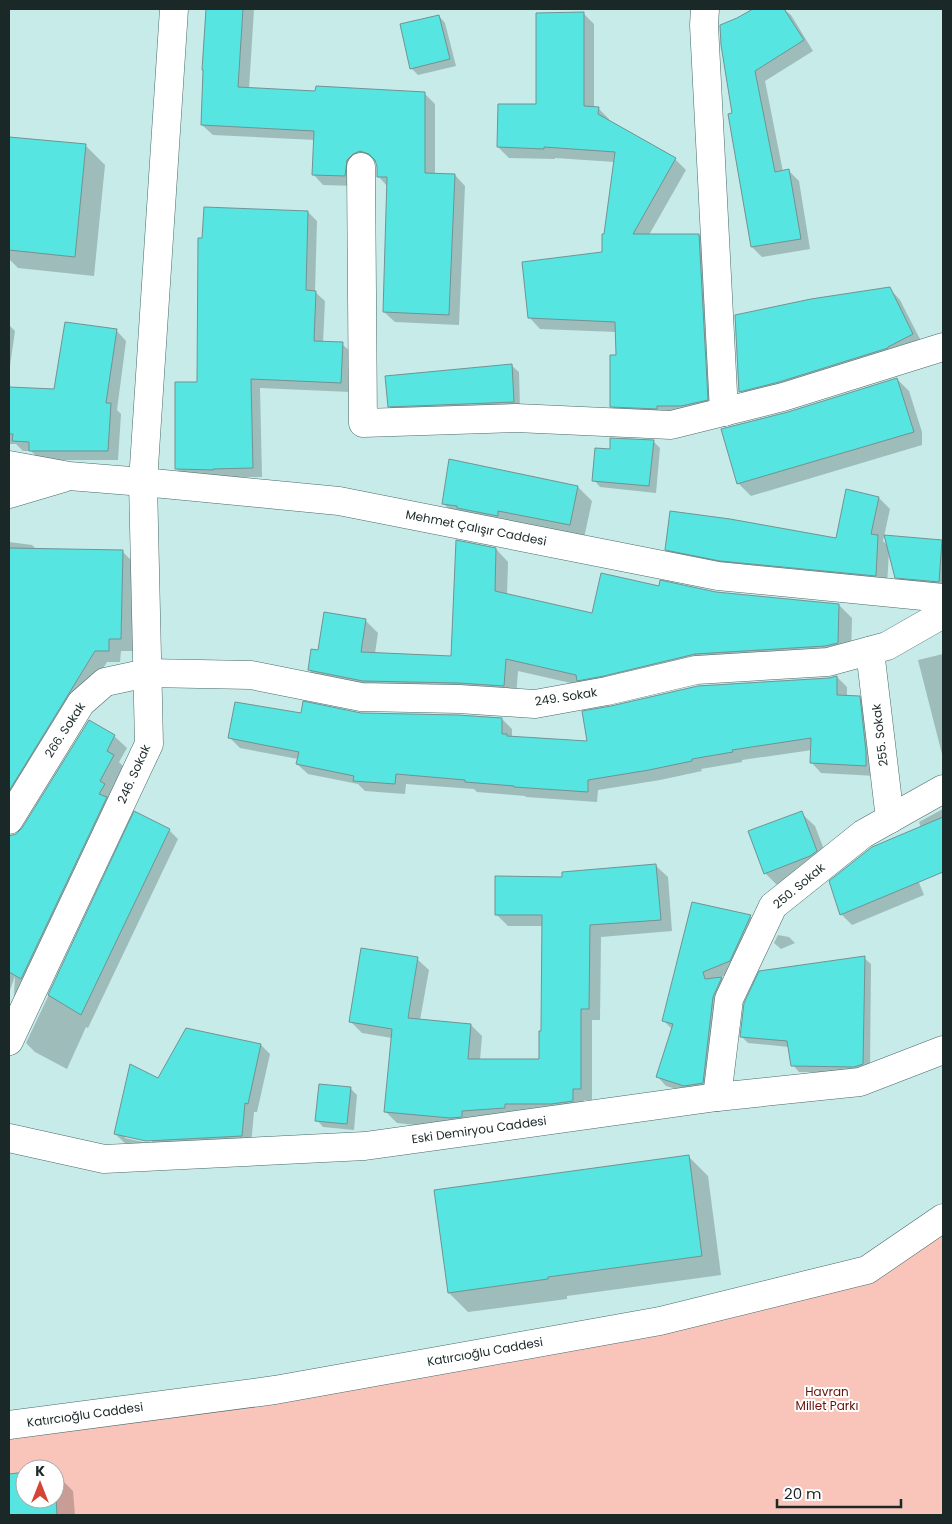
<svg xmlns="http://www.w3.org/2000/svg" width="952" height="1524" viewBox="0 0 952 1524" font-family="Poppins,sans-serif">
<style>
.green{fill:#f9c5bb;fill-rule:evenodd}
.shadow{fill:#0003;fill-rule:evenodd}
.building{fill:#57e5e1;stroke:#719392}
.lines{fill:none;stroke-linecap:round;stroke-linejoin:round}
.street-casing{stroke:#496a69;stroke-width:29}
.secondary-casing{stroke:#496a69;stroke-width:29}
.street{stroke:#fff;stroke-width:28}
.secondary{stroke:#fff;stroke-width:28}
.labels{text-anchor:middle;stroke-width:4;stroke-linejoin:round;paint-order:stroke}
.street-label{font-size:12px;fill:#1a2827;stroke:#fff}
.park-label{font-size:12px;fill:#661008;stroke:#fff}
</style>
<rect width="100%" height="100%" fill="#c6ebe9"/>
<path class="green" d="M943,1218V1515H9V1424L867,1270ZM25,1469H55V1499H25Z"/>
<g class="shadow">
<path d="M206,9H254L249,89L317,92L424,93L435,104V175H455L465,186L459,325L395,322L384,312L388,187L378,176L377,162H373L356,186L323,185L313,174L315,140L213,135L202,125L204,71L203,69Z"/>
<path d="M770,9H784L791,15L813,51L765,81L783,172L789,171L799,181L810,249L762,257L752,247L721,25Z"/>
<path d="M583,13L594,24V108H598L609,119V121L675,159L686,170L649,235H699L710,246L718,411L623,417L612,406L617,356L616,332L540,329L529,317L603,253L615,162L555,158V159L509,158L498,147L537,106Z"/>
<path d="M439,16L445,23L456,66L418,75L411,68Z"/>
<path d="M9,138L85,145L105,165L94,276L18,268L9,259Z"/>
<path d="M308,212L317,221L315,292L325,301L323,343L342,344L352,353L350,392L260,388L262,477L186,478L177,469L199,383Z"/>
<path d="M889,288L900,300L923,345L751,402L740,391Z"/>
<path d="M9,325L15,331L9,373Z"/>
<path d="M116,330L126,341L117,410L121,414L118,460H40L31,451H23L16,444H9V388L55,390Z"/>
<path d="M512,366L519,372L520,409L396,413L389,406Z"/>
<path d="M897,379L909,391L922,432V445L751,496L739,484L722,430L788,413Z"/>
<path d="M653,441L660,448L656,493L600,487L594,480L612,450Z"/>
<path d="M578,487L592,501L584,538L457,517L443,503Z"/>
<path d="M847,491L879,498L890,509L883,541L888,546L885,536L943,541V591L906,587L896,577L889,551L887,586L677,560L666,549L836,540Z"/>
<path d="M9,542L32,545L36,549L122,551L134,563L133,651H121L120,662H107L9,822Z"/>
<path d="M496,549L508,562L507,595L593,614L660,587L839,605L852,618L851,656L584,686L518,671L516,698L322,683L309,670L319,652L365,620L378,633L375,653L453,657Z"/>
<path d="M943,654V758L918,660Z"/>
<path d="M837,677L847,687V697H859L870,708L876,776L821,773L811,762L812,750L742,760V762L701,769L702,771L660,780L598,790L597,802L526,797L525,796L477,792L474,789L406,784L405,794L365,791L358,784L308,774L297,764L298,759L240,748L230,738L302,715L360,714L502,719L512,729V738L588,742Z"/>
<path d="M114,736L127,748L119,762L125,768L25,1007L14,996L15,976L9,993V837L17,835Z"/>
<path d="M943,809V866L930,853L919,822Z"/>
<path d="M135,813L169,830L178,839L88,1028L86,1027L67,1069L35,1052L26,1043Z"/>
<path d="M801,813L815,826L830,865L779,887L765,873Z"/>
<path d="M906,850L924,895L852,925L841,914Z"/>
<path d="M656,866L668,877L672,931L601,937L600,1020H592V1100H584V1113L462,1130L397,1123L386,1112L392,1038L362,1033L350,1021L417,959L429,970L420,1020L471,1025L482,1036L480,1060H540L542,1032L543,926H508L496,914L564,878Z"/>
<path d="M693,904L751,917L759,925L738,969L721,977L730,986L711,1092L694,1094L666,1086L658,1077L672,1029L663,1020Z"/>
<path d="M778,935L789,937L795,943L781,949L774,943Z"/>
<path d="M864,958L871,964L870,1071L862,1073L799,1072L793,1065L789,1047L748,1043L741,1036Z"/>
<path d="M261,1045L270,1054L257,1112H254L251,1145L156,1150L125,1143L115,1134ZM125,1135L152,1141V1144L125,1138Z"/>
<path d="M350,1088L357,1095L354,1130L323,1127L317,1120Z"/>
<path d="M688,1156L708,1176L721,1275L567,1296V1299L468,1312L449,1293Z"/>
<path d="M55,1473L73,1491L75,1515H9V1475L25,1474V1499H55Z"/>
</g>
<g class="building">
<path d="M206,9H243L238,87L315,91L316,86L425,92V173L455,174L449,315L383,312L387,177H377V167L375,160L369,154L360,151L353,154L347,160L345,176L312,175L314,131L201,125L203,70H202Z"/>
<path d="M753,9H784L804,40L755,71L775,172L789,169L801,239L751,247L728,114L732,113L721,45L720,25L737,18Z"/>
<path d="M584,12V106L599,107L598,114L676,158L633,234H699L708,400L681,406H657V409L610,407V355H616L615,322L528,318L522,262L602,252V234H604L615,152L544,147V149L497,147L498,104H536V13Z"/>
<path d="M439,15L450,59L410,69L400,24Z"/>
<path d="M9,137L86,144L75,257L9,250Z"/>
<path d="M204,207L308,211L306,290L316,291L314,341L343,342L341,383L251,379L253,468L213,469V470L175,469V382H197L198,238H202Z"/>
<path d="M890,287L913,334L888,347V348L779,382L739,392L735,315L811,299Z"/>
<path d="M65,322L117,329L106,403H111L108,451H29V442L12,441L13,434H9V387L54,389Z"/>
<path d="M512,364L514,402L388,407L385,376Z"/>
<path d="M897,378L914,432L737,484L721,429L788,412Z"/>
<path d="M610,438L654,440L649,486L592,481L595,448L610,449Z"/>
<path d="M449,459L578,486L570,525L498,511V516L457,508V506L442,504Z"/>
<path d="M846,489L879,497L871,534L878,535L876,576L720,561L665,550L670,511L730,519L836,538Z"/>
<path d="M884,535L942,540L939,582L895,578Z"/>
<path d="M456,540L496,548L495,591L592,613L601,573L659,586L660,580L716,592L839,604L838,643L825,646L695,654L604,676L577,681L576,675L506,659L504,686L459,683L363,681L308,670L311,649L318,650L324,612L366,619L361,652L451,656Z"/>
<path d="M9,548L123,550L121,639H109V651H95L9,791Z"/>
<path d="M837,676V695L860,696L866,752V766L810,763L811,738L732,750L733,752L692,759V761L649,770L588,780V792L514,787V786L465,782V780L396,774L395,784L353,781L354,776L296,764L299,752L228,738L235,702L301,713L303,701L361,713L458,715L502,718V734H507V736L587,741L582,711L611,706L698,686L829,678Z"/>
<path d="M89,720L115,735L107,751L114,755L100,781L105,784L99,794L107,797L21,979L9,972V836L16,834L22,828Z"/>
<path d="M134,811L170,829L81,1015L48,995Z"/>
<path d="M802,811L817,851L810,856L764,874L748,831Z"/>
<path d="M943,817V872L840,915L829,881L872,847Z"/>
<path d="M656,864L661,920L590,925L589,1009H581V1089H573V1101L551,1104H505V1108L462,1111V1117L450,1118L384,1112L392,1029L349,1022L361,948L418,957L408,1018L471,1024L468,1059H539V1031H541L542,915H495V876L562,877V872Z"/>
<path d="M692,902L751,915L730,961L703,972L705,979L722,977L713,997L703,1083L684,1086L656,1077L673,1024L662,1021Z"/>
<path d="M865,956L863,1064L854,1067L791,1066L787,1041L740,1037L744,1003L759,971Z"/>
<path d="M186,1028L261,1044L248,1104L245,1103L242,1136L146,1141L114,1134L130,1064L158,1078Z"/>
<path d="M319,1084L351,1087L347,1124L315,1121Z"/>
<path d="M689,1155L702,1256L548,1277V1279L448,1293L434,1190Z"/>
<path d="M25,1472V1499H55V1482L57,1515H9V1474Z"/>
</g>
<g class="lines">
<defs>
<g id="street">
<path d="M705,9L704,25L724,412"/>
<path d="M361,167L363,423L516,418L671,425L783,397L943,347"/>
<path d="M870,651L890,819"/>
<path d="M9,820L81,703L105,682L147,673L251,675L361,697L459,699L535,704L607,691L696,670L828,662L887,646L943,614"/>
<path d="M9,1041L149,744L143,482L174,9"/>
<path d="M717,1097L729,999L773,906L863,834L943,789"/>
</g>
<g id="secondary">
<path d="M9,465L69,476L143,482L339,501L718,576L943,598"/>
<path d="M9,494L63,478"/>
<path d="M9,1138L104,1159L365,1146L717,1097L860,1082L943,1050"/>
<path d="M9,1425L275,1390L660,1321L867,1270L943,1218"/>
</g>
</defs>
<use href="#street" class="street-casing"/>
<use href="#secondary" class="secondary-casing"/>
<use href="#street" class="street"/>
<use href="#secondary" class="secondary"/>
</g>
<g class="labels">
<g class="street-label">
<text transform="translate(476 528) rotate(11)" y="4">Mehmet Çalışır Caddesi</text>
<text transform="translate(566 697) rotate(-9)" y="4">249. Sokak</text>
<text transform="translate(65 730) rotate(-57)" y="4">266. Sokak</text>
<text transform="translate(880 735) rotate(-97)" y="4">255. Sokak</text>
<text transform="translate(134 774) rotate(-66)" y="4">246. Sokak</text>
<text transform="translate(799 886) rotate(-40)" y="4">250. Sokak</text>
<text transform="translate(479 1130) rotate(-8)" y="4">Eski Demiryou Caddesi</text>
<text transform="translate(485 1352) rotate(-10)" y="4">Katırcıoğlu Caddesi</text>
<text transform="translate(85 1415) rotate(-8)" y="4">Katırcıoğlu Caddesi</text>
</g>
<g class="park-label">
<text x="827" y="1396">Havran<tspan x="827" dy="14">Millet Parkı</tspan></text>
</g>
</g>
<rect width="952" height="1524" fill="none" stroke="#1a2827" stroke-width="20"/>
<g transform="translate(40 1484)"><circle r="24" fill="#ffffff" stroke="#a3a9a9"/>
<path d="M0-4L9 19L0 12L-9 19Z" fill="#d34635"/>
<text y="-8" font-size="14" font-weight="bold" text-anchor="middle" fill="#1a2827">K</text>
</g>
<path d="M777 1499v8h124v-8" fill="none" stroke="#1a2827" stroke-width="2.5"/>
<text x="784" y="1499" font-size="15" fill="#1a2827" stroke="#ffffff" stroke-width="4" paint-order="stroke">20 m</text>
</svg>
